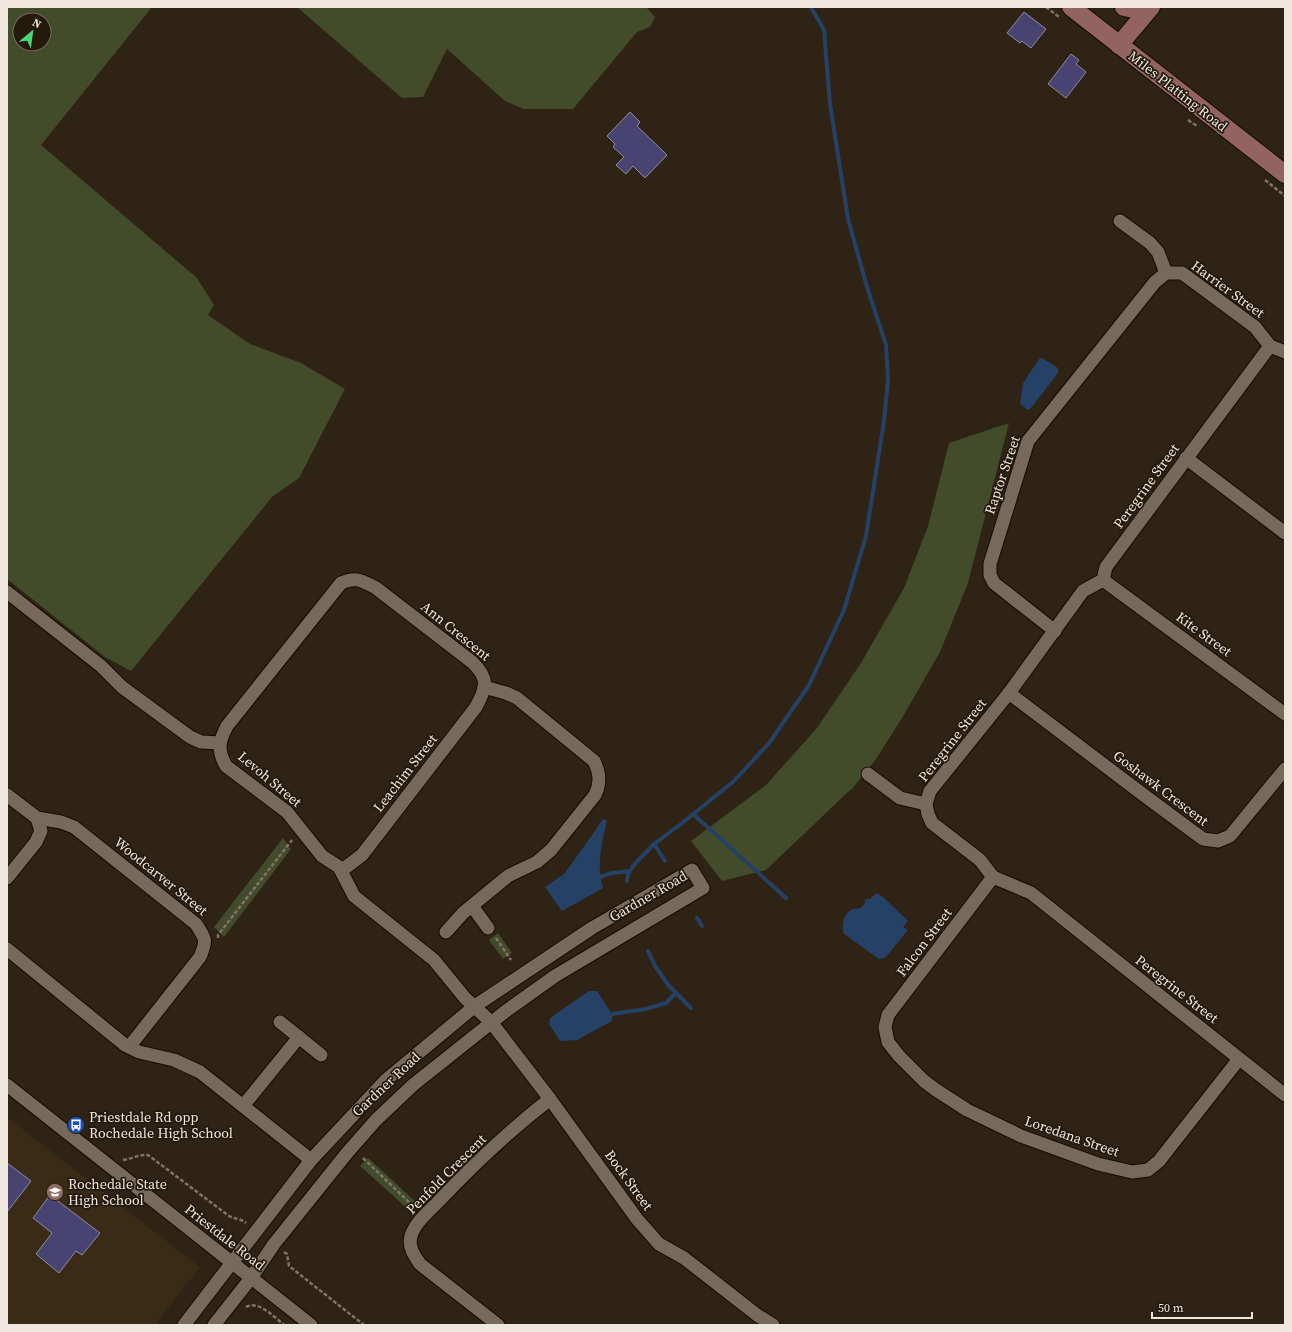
<svg xmlns="http://www.w3.org/2000/svg" width="1292" height="1332" viewBox="0 0 1292 1332" font-family="'Source Serif 4',serif">
<style>
.built{fill:#3a2b17}
.green{fill:#424c2a;fill-rule:evenodd}
.water{fill:#264166}
.lines{fill:none;stroke-linecap:round;stroke-linejoin:round}
.stream{stroke:#264166;stroke-width:4}
.building{fill:#484370;stroke:#8d8ca0}
.street-casing{stroke:#160c02;stroke-width:15}
.secondary-casing{stroke:#160c02;stroke-width:20}
.path{stroke:#7e7468;stroke-width:2.5;stroke-dasharray:4 2;stroke-linecap:butt}
.street{stroke:#776a5a;stroke-width:13}
.secondary{stroke:#936362;stroke-width:18}
.labels{text-anchor:middle;stroke-width:3.5;stroke-linejoin:round;paint-order:stroke}
.street-label{font-size:14px;fill:#efe7de;stroke:#241a0c}
.poi-label{font-size:14px;fill:#efe7de;stroke:#241a0c;text-anchor:start}
</style>
<rect width="100%" height="100%" fill="#2e2315"/>
<path class="built" d="M7,1117L200,1267L155,1325H7Z"/>
<g class="green">
<path d="M7,7H152L41,145L197,278L214,305L208,315L250,344L301,363L345,389L299,478L272,497L131,671L105,657L7,579ZM20,20H44V44H20Z"/>
<path d="M297,7H646L655,17L650,27L637,32L573,109H524L505,101L447,49L423,97L402,98Z"/>
<path d="M1009,423L968,583L940,652L902,718L876,759L852,789L848,792L766,870L722,881L691,841L766,785L817,728L861,663L904,588L928,526L949,443Z"/>
<path d="M283,838L291,849L224,937L214,927Z"/>
<path d="M498,933L512,953L503,959L489,940Z"/>
<path d="M368,1158L417,1203L410,1211L360,1166Z"/>
</g>
<g class="water">
<path d="M1042,358L1058,368V373L1031,408L1028,410L1020,404L1023,383L1039,359Z"/>
<path d="M603,819L607,820C602,844 596,863 603,888L562,911L545,887L564,874L585,845Z"/>
<path d="M877,893L883,897L908,921L903,927L908,930L885,958L879,959L844,934C841,927 843,914 851,910C854,908 858,909 861,908L865,903V900L866,899H870L875,894Z"/>
<path d="M589,991H597L612,1014V1021L577,1040L560,1041L549,1024L550,1018Z"/>
</g>
<g class="lines">
<g class="stream">
<path d="M693,814L786,898"/>
<path d="M654,844L665,861"/>
<path d="M600,877L612,873L630,871"/>
<path d="M627,881L628,874L633,866L654,844L681,824L734,781L770,742L809,685L844,610L866,536L884,421L888,379L886,345L867,287L848,219L830,104L824,30L812,9L811,7"/>
<path d="M697,918L702,926"/>
<path d="M648,951L655,966L669,986L691,1008"/>
<path d="M612,1014L646,1009L666,1003L676,993"/>
</g>
</g>
<g class="building">
<path d="M1024,12L1046,29L1031,48L1022,41L1020,43L1007,33Z"/>
<path d="M1071,54L1079,60L1076,64L1086,72L1066,98L1048,84Z"/>
<path d="M630,112L640,122L637,126L667,155L645,178L633,166L626,174L616,165L624,157L613,147L615,144L607,136Z"/>
<path d="M7,1163L31,1181L7,1212Z"/>
<path d="M50,1195L100,1233L82,1255L76,1251L59,1273L36,1254L52,1233L33,1218Z"/>
</g>
<g class="lines">
<defs>
<g id="street">
<path d="M1120,221L1150,243L1158,252L1166,273"/>
<path d="M1166,273H1182L1255,327L1270,346L1285,352"/>
<path d="M1270,346L1106,567L1103,580L1083,591L1009,693L930,791L926,804L928,814L932,823L980,860L993,877L1031,893L1285,1095"/>
<path d="M1186,458L1285,533"/>
<path d="M1103,580L1285,714"/>
<path d="M7,592L101,666L122,687L190,737L201,742L220,743"/>
<path d="M1055,631L994,583L990,575V564L1028,441L1155,282L1166,273"/>
<path d="M1009,693L1145,796L1203,839L1218,841L1230,836L1285,769"/>
<path d="M868,774L900,798L926,804"/>
<path d="M7,795L37,818L61,822L74,827L196,924C206,939 207,940 200,957L129,1047"/>
<path d="M341,871L362,855L476,707C487,687 489,678 472,662L376,588C362,581 357,576 341,583L227,726C219,741 217,750 226,766L287,812L322,856L339,867L354,896L434,960L465,998L491,1022L550,1099L637,1219L659,1244L684,1258L757,1315L773,1325"/>
<path d="M993,877L888,1015L885,1027L888,1042L899,1056L924,1081L936,1090L967,1110L1021,1136L1098,1164L1132,1172L1148,1170L1159,1161L1239,1059"/>
<path d="M7,878L36,842L41,831L37,818"/>
<path d="M472,906L488,928"/>
<path d="M446,932L463,913L508,876L537,862L551,850L595,795C601,783 600,773 594,761L517,698L506,693L484,687"/>
<path d="M7,949L125,1045L139,1052L174,1060L200,1072L311,1160"/>
<path d="M280,1022L321,1055"/>
<path d="M7,1085L311,1325"/>
<path d="M243,1106L299,1037"/>
<path d="M184,1325L311,1160L386,1080L475,1006L592,928L692,870L703,888L555,976L506,1011L413,1085L376,1120L347,1153L274,1244L251,1278L214,1325"/>
<path d="M498,1325L420,1264C414,1255 408,1247 411,1236C415,1223 428,1212 437,1203C472,1166 510,1130 550,1099"/>
</g>
<g id="secondary">
<path d="M1071,7L1285,174"/>
<path d="M1124,7L1134,9L1142,7"/>
<path d="M1119,45L1151,7"/>
</g>
</defs>
<use href="#street" class="street-casing"/>
<use href="#secondary" class="secondary-casing"/>
<g class="path">
<path d="M1046,7L1059,17"/>
<path d="M1188,120L1197,126"/>
<path d="M1265,180L1285,196"/>
<path d="M218,938V935L292,840"/>
<path d="M496,938L511,960"/>
<path d="M363,1158L413,1206L414,1208"/>
<path d="M123,1160C132,1159 139,1154 148,1155L229,1216C235,1219 242,1219 246,1223"/>
<path d="M284,1252L287,1254L289,1266L364,1325"/>
<path d="M246,1307C259,1300 274,1317 284,1325"/>
</g>
<use href="#street" class="street"/>
<use href="#secondary" class="secondary"/>
</g>
<defs>
<symbol id="bus-disc" viewBox="-11 -11 22 22"><circle r="9.5" fill="#1a4fb4" stroke="#241a0c"/><path d="M-5-6H5V4H4V6H2V4H-2V6H-4V4H-5ZM-3.5-4V0h7V-4ZM-3.5 1.2v1.5H-2V1.2ZM2 1.2v1.5H3.5V1.2Z" fill="#fff"/></symbol>
<symbol id="school-disc" viewBox="-11 -11 22 22"><circle r="9.5" fill="#8d6e63" stroke="#241a0c"/><path d="M0-5L7-2L0 1L-7-2ZM-4 1L0 2.5L4 1V4Q0 6-4 4Z" fill="#fff"/></symbol>
</defs>
<g fill-rule="evenodd">
<use href="#bus-disc" x="66" y="1115" width="20" height="20"/>
<use href="#school-disc" x="45" y="1182" width="20" height="20"/>
</g>
<g class="labels">
<g class="street-label">
<text transform="translate(1178 91) rotate(38)" y="5">Miles Platting Road</text>
<text transform="translate(1228 289) rotate(36)" y="5">Harrier Street</text>
<text transform="translate(1002 475) rotate(-71)" y="5">Raptor Street</text>
<text transform="translate(1146 486) rotate(-54)" y="5">Peregrine Street</text>
<text transform="translate(456 631) rotate(39)" y="5">Ann Crescent</text>
<text transform="translate(1204 634) rotate(36)" y="5">Kite Street</text>
<text transform="translate(952 740) rotate(-52)" y="5">Peregrine Street</text>
<text transform="translate(405 773) rotate(-52)" y="5">Leachim Street</text>
<text transform="translate(270 779) rotate(40)" y="5">Levoh Street</text>
<text transform="translate(1161 788) rotate(37)" y="5">Goshawk Crescent</text>
<text transform="translate(161 876) rotate(39)" y="5">Woodcarver Street</text>
<text transform="translate(648 896) rotate(-30)" y="5">Gardner Road</text>
<text transform="translate(924 942) rotate(-53)" y="5">Falcon Street</text>
<text transform="translate(1177 989) rotate(38)" y="5">Peregrine Street</text>
<text transform="translate(386 1084) rotate(-43)" y="5">Gardner Road</text>
<text transform="translate(1072 1136) rotate(19)" y="5">Loredana Street</text>
<text transform="translate(446 1174) rotate(-45)" y="5">Penfold Crescent</text>
<text transform="translate(629 1180) rotate(54)" y="5">Bock Street</text>
<text transform="translate(225 1237) rotate(38)" y="5">Priestdale Road</text>
</g>
<g class="poi-label">
<text x="89" y="1122">Priestdale Rd opp<tspan x="89" dy="16">Rochedale High School</tspan></text>
<text x="68" y="1189">Rochedale State<tspan x="68" dy="16">High School</tspan></text>
</g>
</g>
<rect width="1292" height="1332" fill="none" stroke="#efe7de" stroke-width="16"/>
<g transform="translate(32 32) rotate(29)"><circle r="19" fill="#241a0c" stroke="#756c60"/>
<path d="M0-3L7 15L0 10L-7 15Z" fill="#4bd677"/>
<text y="-6" font-size="11" font-weight="bold" text-anchor="middle" fill="#efe7de">N</text>
</g>
<path d="M1152 1312v6h100v-6" fill="none" stroke="#efe7de" stroke-width="2"/>
<text x="1158" y="1312" font-size="12" fill="#efe7de" stroke="#241a0c" stroke-width="3" paint-order="stroke">50 m</text>
</svg>
